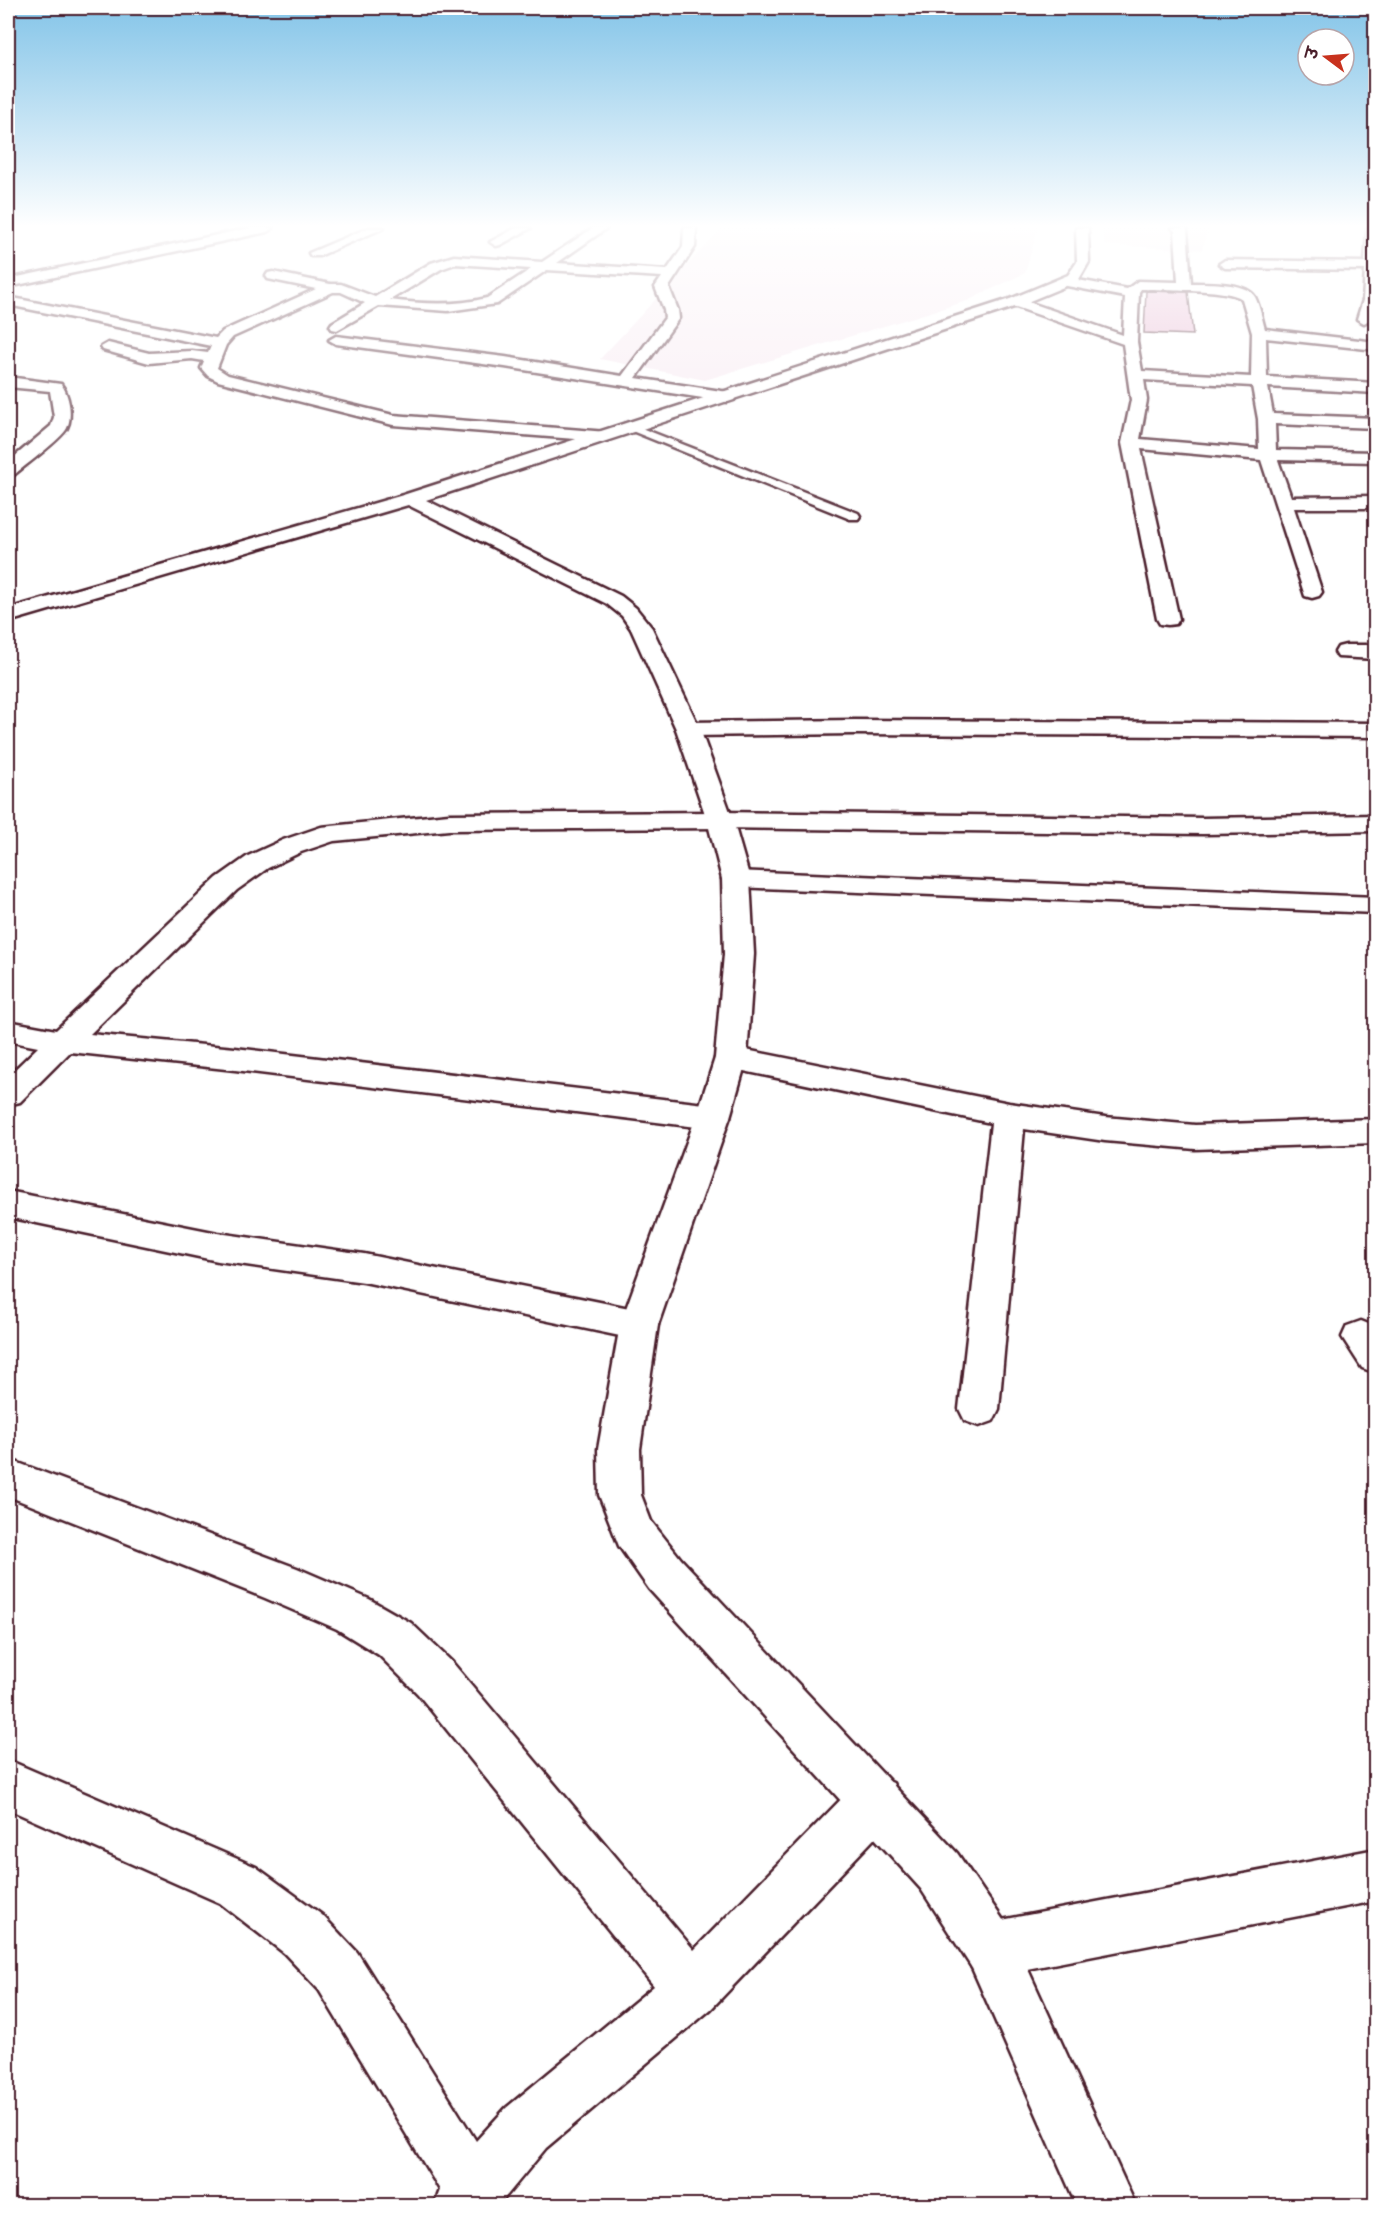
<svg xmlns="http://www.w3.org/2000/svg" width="1383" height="2213" viewBox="0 0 1383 2213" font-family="'Gochi Hand','Playpen Sans Deva',sans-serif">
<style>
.built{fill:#f7e8f0}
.building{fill:#e4b1cd;stroke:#4a1f2b;stroke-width:1.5}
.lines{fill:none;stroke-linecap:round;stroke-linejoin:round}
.service-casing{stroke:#4a1f2b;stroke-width:5}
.minor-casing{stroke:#4a1f2b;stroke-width:5}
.tertiary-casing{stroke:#4a1f2b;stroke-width:5}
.service{fill:#fff;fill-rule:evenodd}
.minor{fill:#fff;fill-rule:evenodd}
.tertiary{fill:#fff;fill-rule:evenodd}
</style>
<rect width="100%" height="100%" fill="#fff"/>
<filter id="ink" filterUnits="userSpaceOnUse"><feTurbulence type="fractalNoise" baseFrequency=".0167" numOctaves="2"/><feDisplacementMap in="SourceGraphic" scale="12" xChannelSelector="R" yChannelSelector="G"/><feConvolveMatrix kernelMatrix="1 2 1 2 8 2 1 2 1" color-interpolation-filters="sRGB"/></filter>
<g filter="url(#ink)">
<g class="built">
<path d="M717,228H1038L1025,273L967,301L705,380L600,359L719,231Z"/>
<path d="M1102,228H1208L1202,250L1105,245Z"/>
</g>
<path class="building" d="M1146,291L1188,292L1193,335L1144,333Z"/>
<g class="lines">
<defs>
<path id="service" d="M631,424L858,513L860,516L858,519H850L627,429V425Z"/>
<g id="minor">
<path d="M250,228H273L267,232L8,287V279Z"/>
<path d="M368,228H384L319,256H311L309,253Z"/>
<path d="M516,228H531L500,245L496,246L490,242Z"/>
<path d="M593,228H607L557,263L667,270L683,247L684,228H696L695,247L669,287L678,310L679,318L636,378L728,392L736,397L734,400L728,402L505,367L336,344L329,340L336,336L505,357L622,376L665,318L664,310L655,287L662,277L547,270L497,304L448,311L379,306L337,330L332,329L330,326L332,323L365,303L341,292H333L233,337L226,345L217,368L228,375L393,415L607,432L609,436L607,440L601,441L393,425L218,381L208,376L201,368L204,361L192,359L149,363L103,350L101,347L108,343L149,353L192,351L208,353L211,346L8,305V297L216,338L223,331L316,289L268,279L266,276L268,273L273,272L330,284H341L375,297L431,263L454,256L542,262ZM455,264L531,269L487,298C456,306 422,304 390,300L441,269Z"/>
<path d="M1172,228H1186L1187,230L1191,283C1207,283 1247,282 1255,297C1260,307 1262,319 1265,329L1376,342V350L1266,338L1267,377L1376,383V393L1268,387L1273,414L1376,418V428L1275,424L1276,450L1376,452V462L1278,460L1291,497L1376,496V508H1294L1322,592L1319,596L1312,598L1305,596L1261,460L1141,449L1179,619L1176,624L1168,625L1160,624L1157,619L1122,443L1131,400L1123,344L1010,305L1008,302L1010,299H1020L1123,335L1125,297L1067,286L1060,282L1067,278L1127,289L1138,281L1178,282L1175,231ZM1141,289C1162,290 1229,288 1242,299L1252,333L1251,377L1142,371L1137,342L1139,292ZM1144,380L1252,386L1258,419L1259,449L1140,439L1147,400Z"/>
<path d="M1367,228H1376V304L1371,319L1364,323L1357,319L1363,300L1365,270L1225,268L1219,264L1225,260L1365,262Z"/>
<path d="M8,377L61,384C69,394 73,416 67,428C62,439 25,465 14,475L8,476V462L51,426L54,417L50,391L8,387Z"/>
<path d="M1346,645H1376V659L1338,657L1335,652L1338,647Z"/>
<path d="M855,720L1376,723V737L855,734L688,736L680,734L676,729L680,724L688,722Z"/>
<path d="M720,812L1203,818L1376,815V831L1203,834L720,828L449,830L334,841L301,852L268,868L237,890L90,1034L235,1048L713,1105L725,1109L730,1117L725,1125L713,1129L235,1070L70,1052L20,1102L8,1105V1076L38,1047L8,1041V1021L56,1030L217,878L248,856L283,840L321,827L449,814Z"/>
<path d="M736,871L1376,897V913L736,887L726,885L722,879L726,873Z"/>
<path d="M731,1047L1009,1103L1105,1117L1195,1125L1376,1119V1143L1195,1149L1105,1141L1024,1129L999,1409L993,1421L979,1426L965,1421L959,1409L991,1123L720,1066L715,1058L720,1050Z"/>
<path d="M8,1191L218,1233L364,1254L639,1310L653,1314L658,1325L653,1336L639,1340L364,1282L218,1261L8,1217Z"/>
<path d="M1361,1321L1376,1327V1373L1362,1368L1342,1337L1347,1326Z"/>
<path d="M8,1459L297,1568L369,1599L411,1623L452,1662L694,1950L857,1783L875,1776L893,1783L900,1801L893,1819L711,2009L546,2148L498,2206H434L440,2190L319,1990L284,1953L220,1903L8,1809V1760L256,1867L322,1915L357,1952L476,2141L506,2108L654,1986L418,1694L379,1655L337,1629L265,1598L8,1496Z"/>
<path d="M1376,1849V1901L991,1976L972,1968L964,1949L972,1930L991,1922Z"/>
</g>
<path id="tertiary" d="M1076,228H1088L1089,262L1078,281L1020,305L426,500L621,596L636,608L652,628L700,729L733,820L750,879L754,954L747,1058L730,1117L658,1325L640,1449L641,1495L651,1521L681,1559L957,1853L1010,1930L1136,2206H1077L972,1968L921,1889L649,1589L619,1546L599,1495L598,1449L620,1325L696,1117L715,1058L724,954L722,879L707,820L676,729L631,629L622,616L607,604L408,505L8,622V609L403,495L1010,299L1068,275L1077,262Z"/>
</defs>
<use href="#service" class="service-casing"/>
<use href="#minor" class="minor-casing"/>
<use href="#tertiary" class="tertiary-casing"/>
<use href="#service" class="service"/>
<use href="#minor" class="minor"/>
<use href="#tertiary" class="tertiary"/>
</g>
</g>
<linearGradient id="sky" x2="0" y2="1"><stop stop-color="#83c4e8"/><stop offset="0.42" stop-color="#fff"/><stop offset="1" stop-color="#fff" stop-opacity="0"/></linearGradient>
<rect width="1383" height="538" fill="url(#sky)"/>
<rect width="1383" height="2213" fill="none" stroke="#fff" stroke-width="30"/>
<rect x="15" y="15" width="1353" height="2183" fill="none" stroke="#4a1f2b" stroke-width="2" filter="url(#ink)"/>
<g transform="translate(1326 57) rotate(286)"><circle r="28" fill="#ffffff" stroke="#b7a5aa" stroke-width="1.5"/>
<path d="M0-4.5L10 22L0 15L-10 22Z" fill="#c8321e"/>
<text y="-9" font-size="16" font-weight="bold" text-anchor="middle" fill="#4a1f2b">उ</text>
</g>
</svg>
